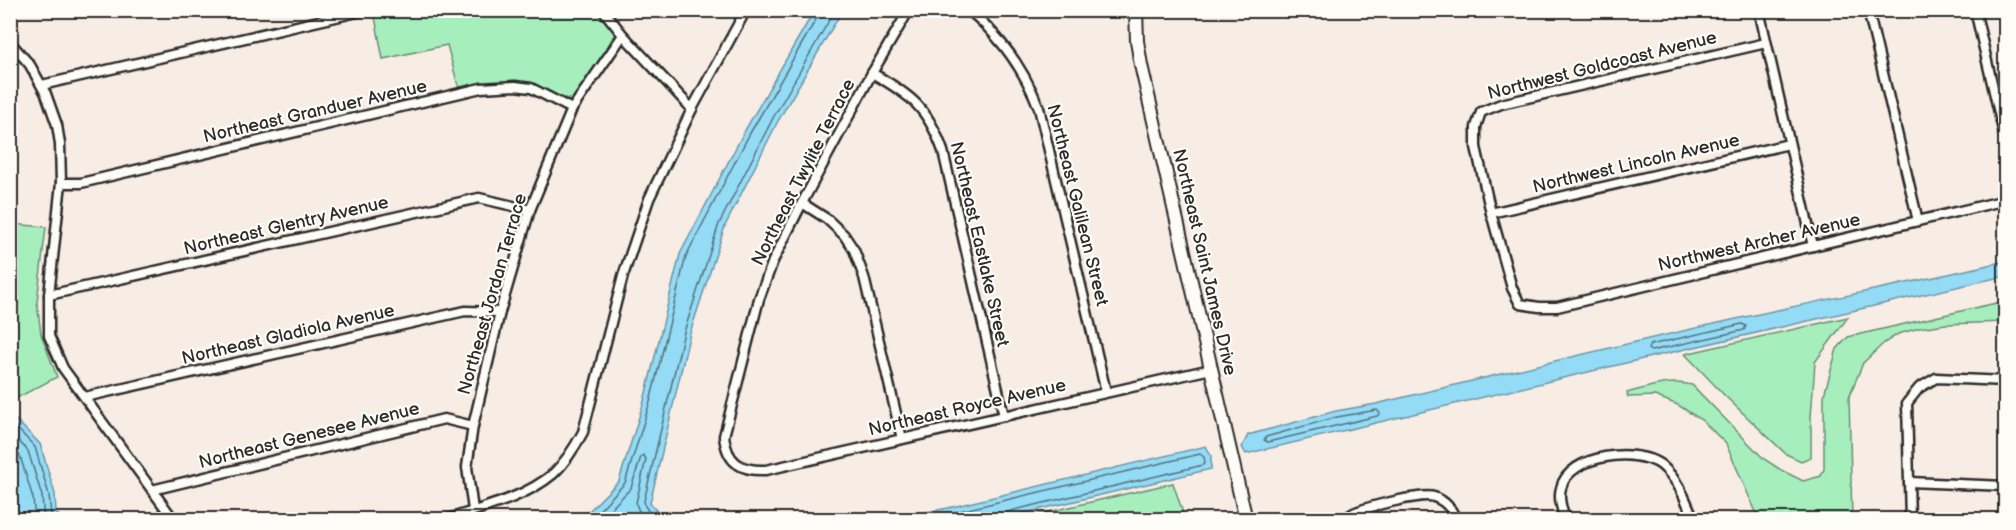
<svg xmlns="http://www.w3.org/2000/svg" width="2016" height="530" viewBox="0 0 2016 530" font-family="'Balsamiq Sans',sans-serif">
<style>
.green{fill:#a6efbd;stroke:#688d74;stroke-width:1.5}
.water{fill:#94dbf6;stroke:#6a95a5;stroke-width:1.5}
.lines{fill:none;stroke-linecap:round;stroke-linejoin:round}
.shore{stroke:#55717c;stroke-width:1.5}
.street-casing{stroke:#2b2b2b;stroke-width:13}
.secondary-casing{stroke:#2b2b2b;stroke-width:16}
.street{stroke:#fdfcf7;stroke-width:8}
.secondary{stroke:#fdfcf7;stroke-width:12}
.labels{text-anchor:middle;stroke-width:4.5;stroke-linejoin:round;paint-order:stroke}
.street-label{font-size:18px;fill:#2b2b2b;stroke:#fdfcf7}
</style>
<rect width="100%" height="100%" fill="#f8ede4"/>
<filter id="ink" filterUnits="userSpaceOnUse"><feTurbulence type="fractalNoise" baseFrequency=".0167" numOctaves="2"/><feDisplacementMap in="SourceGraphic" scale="12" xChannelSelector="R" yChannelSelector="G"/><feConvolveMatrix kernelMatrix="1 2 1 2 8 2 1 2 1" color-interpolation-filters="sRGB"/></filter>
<g filter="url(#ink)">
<g class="green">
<path d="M385,10L596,11L615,33L599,62L574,100L555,96L526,82L491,83L459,89L447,45L383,59L375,17L372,14Z"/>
<path d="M11,224L46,227L37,302L41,334L57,377L11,401Z"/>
<path d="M2005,301V322L1946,324L1919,328L1898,334L1884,343L1863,363L1849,397L1852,519H1759L1726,444L1703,421L1678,405L1655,396L1628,397L1627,393C1649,387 1669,379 1692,385L1764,459L1781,470L1803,481L1821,476L1824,469V395L1837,349L1848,337Z"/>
<path d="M1848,317L1815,362L1811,417V457L1801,461L1786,454L1725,396L1685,354Z"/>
<path d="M1173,483L1185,519H1018Z"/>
</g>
<g class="water">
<path d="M814,11H842L778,121L725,226L690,333L650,503L663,519H581L619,481L644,401L680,254L744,132Z"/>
<path d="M2005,261V276L1651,357L1246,454L1242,447L1248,435L1336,411L1376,404C1515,371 1653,336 1792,307C1863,292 1935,278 2005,261Z"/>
<path d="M10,414L40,444L55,494L56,513L63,519H11Z"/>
<path d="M1206,446L1211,456V469L999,519H891L948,508Z"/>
</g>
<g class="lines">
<g class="shore">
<path d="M1742,324L1746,326L1744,330L1651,351L1648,349L1650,345Z"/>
<path d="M1377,410L1380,413L1377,416L1268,442L1264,440L1266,437L1337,417Z"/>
<path d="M10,421L35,447L49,495L51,515L54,520"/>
<path d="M10,432L28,451L42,496L44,520"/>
<path d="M10,445L20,456L33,498L35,520"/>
<path d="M590,520L625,483L650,402L686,256L749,135L818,16L819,10"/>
<path d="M600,520L631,488L641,457L643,455L646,459L636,503L638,509L645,520"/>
<path d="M654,520L645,506L644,501L684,332L719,224L773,118L835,10"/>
<path d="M922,520L1200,454L1204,457L1205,463L1203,465L1010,511L1006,514L1005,520"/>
</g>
<defs>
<g id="street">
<path d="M603,10L623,35L692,109"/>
<path d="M909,10L872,73L802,203L773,261L759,299L724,436C727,463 741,471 766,470L1211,369"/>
<path d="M969,10C1001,37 1024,69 1039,108L1106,392"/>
<path d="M1759,10L1813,246"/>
<path d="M1868,10L1918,221"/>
<path d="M1975,10L2006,143"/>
<path d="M10,42L30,65L46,94L57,125L60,144L61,183L49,295V336L63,368L174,520"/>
<path d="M1766,43L1501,104L1481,112L1476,127V147L1491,213L1512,288L1520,304L1539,307H1557L2006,200"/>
<path d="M872,73C911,95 928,108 943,151L1004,416"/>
<path d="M42,85L366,10"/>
<path d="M61,183H81L481,88L515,86L531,88L572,109"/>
<path d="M802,203L827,219L844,235L854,250L864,277L902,439"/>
<path d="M1491,213L1789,144"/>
<path d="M49,295L479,198L530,210"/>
<path d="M85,397L465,311L500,312"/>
<path d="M1909,482L2006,486"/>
<path d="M152,490L444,419L473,426"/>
<path d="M473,510L467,467L473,426L500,312L530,210L572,109L623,35"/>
<path d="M445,520C481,508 523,499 553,474C566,462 575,447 583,432L623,276L649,199L692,109L746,10"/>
<path d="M1345,520C1348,517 1352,513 1356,512C1370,506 1423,493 1434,497C1446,501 1451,509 1457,520"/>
<path d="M1565,520C1562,509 1558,498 1561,488C1569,454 1637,447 1661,465C1678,479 1686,500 1694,520"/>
<path d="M1910,520L1907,403L1919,388L1936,378L2006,381"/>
</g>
<path id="secondary" d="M1136,10L1137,41L1141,65L1246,520"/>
</defs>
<use href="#street" class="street-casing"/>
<use href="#secondary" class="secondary-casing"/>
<use href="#street" class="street"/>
<use href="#secondary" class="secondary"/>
</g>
</g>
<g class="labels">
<g class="street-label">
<text transform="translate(1602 65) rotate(-14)" y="6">Northwest Goldcoast Avenue</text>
<text transform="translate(315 111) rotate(-13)" y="6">Northeast Granduer Avenue</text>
<text transform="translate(1636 163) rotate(-13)" y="6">Northwest Lincoln Avenue</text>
<text transform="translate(803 172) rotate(-63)" y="6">Northeast Twylite Terrace</text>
<text transform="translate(1078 205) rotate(76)" y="6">Northeast Galilean Street</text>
<text transform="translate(286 225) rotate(-13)" y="6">Northeast Glentry Avenue</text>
<text transform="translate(1759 242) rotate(-13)" y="6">Northwest Archer Avenue</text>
<text transform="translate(980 244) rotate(77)" y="6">Northeast Eastlake Street</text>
<text transform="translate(1205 262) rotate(77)" y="6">Northeast Saint James Drive</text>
<text transform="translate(492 294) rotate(-74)" y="6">Northeast Jordan Terrace</text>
<text transform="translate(288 334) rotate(-13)" y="6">Northeast Gladiola Avenue</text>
<text transform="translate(967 407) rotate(-13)" y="6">Northeast Royce Avenue</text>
<text transform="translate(309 435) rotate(-14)" y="6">Northeast Genesee Avenue</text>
</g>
</g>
<rect width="2016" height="530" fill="none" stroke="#fdfcf7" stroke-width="36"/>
<rect x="18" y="18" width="1980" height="494" fill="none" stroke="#2b2b2b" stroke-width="2" filter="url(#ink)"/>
</svg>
